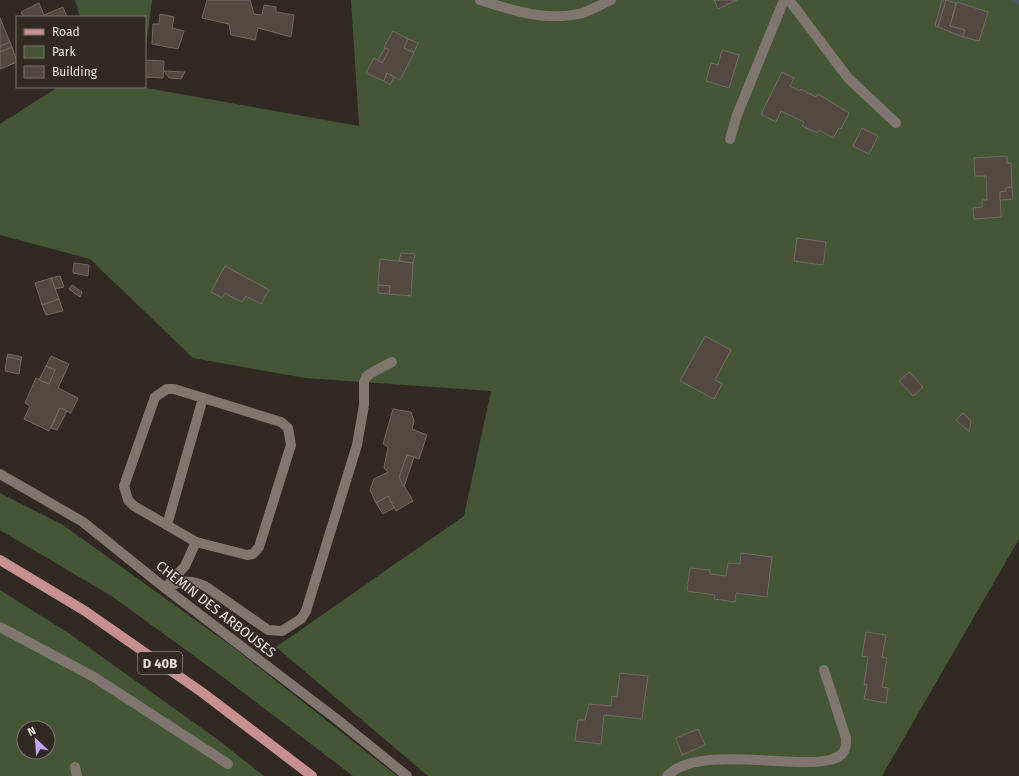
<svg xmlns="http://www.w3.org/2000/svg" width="1019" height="776" viewBox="0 0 1019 776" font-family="'Fira Sans',sans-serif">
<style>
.green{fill:#445636;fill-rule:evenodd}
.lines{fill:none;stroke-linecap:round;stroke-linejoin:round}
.stream{stroke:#4a5469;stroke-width:5.5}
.building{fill:#514942;stroke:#716a62}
.minor{stroke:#7f766f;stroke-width:10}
.major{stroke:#c88f91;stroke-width:10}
.labels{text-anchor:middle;stroke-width:3;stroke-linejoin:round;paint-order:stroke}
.shield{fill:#312a24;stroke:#b2aca8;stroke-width:1}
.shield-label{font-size:13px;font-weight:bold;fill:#e9e4e0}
.street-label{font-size:14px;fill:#e9e4e0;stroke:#312a24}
</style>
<rect width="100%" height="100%" fill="#312a24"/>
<g class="green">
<path d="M75,0H152L145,54V17H80Z"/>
<path d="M351,0H1019V539L882,776H428L276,647L464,516L491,391L305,378L193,358L90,259L0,235V124L58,87H141L359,126Z"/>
<path d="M0,493L63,525L237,650L397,776H353L219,674L113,597L0,530Z"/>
<path d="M0,590L70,634L217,739L264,776H0ZM24,728H48V752H24Z"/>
</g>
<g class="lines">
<path class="stream" d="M1015,0L1019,1"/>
</g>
<g class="building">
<path d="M207,0H250L254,14L262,15L264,5L276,7V12L294,15L291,37L258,28L255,40L231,35L229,24L202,18Z"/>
<path d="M714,0H737L718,9Z"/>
<path d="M942,0H946L938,27L935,26Z"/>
<path d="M946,0L956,3L950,26L965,30L963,37L938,27Z"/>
<path d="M957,2L988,12L979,41L963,37L965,30L950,26Z"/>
<path d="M39,3L44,15L63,7L67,17H23L21,12Z"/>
<path d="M160,14L174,17L172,28L184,31L178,49L152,44L153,24H159Z"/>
<path d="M0,18L10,42L0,46Z"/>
<path d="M393,31L408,39L404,48L414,53L400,80L387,73L384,81L366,73L374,58L382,63L389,50L384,47Z"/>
<path d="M408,39L418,43L414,52L404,48Z"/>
<path d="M10,42L12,47L0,52V46Z"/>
<path d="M12,47L17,62L0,69V52Z"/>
<path d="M385,48L389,50L382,63L378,60Z"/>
<path d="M722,50L739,55L729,88L706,81L711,63L718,65Z"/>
<path d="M145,60L164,61L163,78L145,77Z"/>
<path d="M164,71L185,72L181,79L169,78Z"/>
<path d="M782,72L794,78L790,86L800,91L801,89L816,97L818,94L849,113L841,129L839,128L833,138L819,130L817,133L802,126L804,122L781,111L776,122L761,114Z"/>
<path d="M387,73L394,77L390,85L384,81Z"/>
<path d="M862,128L878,136L869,154L853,146Z"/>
<path d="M1007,156V163H1011L1012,187L1006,188V191L1000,192L1001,217L974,219L973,208L982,207V200H987L986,176H975L974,158Z"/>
<path d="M1012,187L1013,199L1000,200V192L1006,191V188Z"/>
<path d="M797,238L826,242L823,265L794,261Z"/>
<path d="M401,253L415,254L413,263L399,261Z"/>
<path d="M380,259L413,263L411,296L389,294L390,286L378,285Z"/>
<path d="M74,263L89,265L88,276L73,273Z"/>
<path d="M225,266L269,290L261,304L246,296L242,302L225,293L222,298L211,292Z"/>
<path d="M60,276L64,287L55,289L51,278Z"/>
<path d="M51,278L59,299L42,305L35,283Z"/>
<path d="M72,285L82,292L80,297L69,289Z"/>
<path d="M378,285L390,286L389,294L378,293Z"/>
<path d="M59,299L63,311L46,315L42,305Z"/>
<path d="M705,336L731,350L715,380L722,384L714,399L680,381Z"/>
<path d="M8,354L22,357L21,360L7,357Z"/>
<path d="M51,356L69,364L58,388L78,398L71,413L60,408L49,431L24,419L30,406L25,403L36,378L49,384L55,370L46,366Z"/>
<path d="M7,357L21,360L19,374L5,371Z"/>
<path d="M46,366L55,370L49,384L39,380Z"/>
<path d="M909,372L923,387L913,396L899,381Z"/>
<path d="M60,408L67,411L57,430L51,428Z"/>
<path d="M393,409L411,412L414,421L412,429L427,435L419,459L407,455L399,477L413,501L396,511L388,496L376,503L370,490L374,479L388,472L384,468L388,447L383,444Z"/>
<path d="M963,413L971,421L969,432L956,420Z"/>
<path d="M407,455L414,457L404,487L399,477Z"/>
<path d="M388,496L394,508L383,514L376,503Z"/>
<path d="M741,553L772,557L767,597L736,593L735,602L714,599L715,595L687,591L690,568L710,570V574L726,576L728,563L740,564Z"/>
<path d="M866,632L886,635L882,657L887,658L882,687L888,688L886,703L864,699L867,685L864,684L868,657L862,656Z"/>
<path d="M620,673L648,676L642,719L604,715L601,744L575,741L578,720H585L589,704L611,706L612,696L617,697Z"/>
<path d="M698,729L705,745L682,755L676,738Z"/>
</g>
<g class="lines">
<g class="minor">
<path d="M480,0C514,11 547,22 583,13C592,10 602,4 611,0"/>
<path d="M789,0L848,78L896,123"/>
<path d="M730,139L737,115L784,0"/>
<path d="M167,389H174L281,422L288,428L291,445L259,547L253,554L247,555L196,542L134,506L128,500L124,486L155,397Z"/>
<path d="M0,474L83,522L165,588L339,721L407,776"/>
<path d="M167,525L203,398"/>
<path d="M168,585L185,566L196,542"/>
<path d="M165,588C180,581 190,579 205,586L268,630L282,631L301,619L306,611L357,445L364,405V382L366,377L371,373L392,362"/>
<path d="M0,627L94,677L228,764"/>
<path d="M75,767L77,776"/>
<path d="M667,776C702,740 815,776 841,755C846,750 846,745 846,738L824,670"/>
</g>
<path class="major" d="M0,560L85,611L203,693L312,776"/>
</g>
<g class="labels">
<rect class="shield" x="138" y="652" width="44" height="22" rx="3"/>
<g class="shield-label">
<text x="160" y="668">D 40B</text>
</g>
<g class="street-label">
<text transform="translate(216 609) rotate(38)" y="5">CHEMIN DES ARBOUSES</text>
</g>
</g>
<rect x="16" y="16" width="130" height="72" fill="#312a24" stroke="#7b746f"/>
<rect x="24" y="29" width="20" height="6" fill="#c88f91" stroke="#7b746f"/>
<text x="52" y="36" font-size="12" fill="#e9e4e0">Road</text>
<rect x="24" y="46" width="20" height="12" fill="#445636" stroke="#7b746f"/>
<text x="52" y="56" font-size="12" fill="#e9e4e0">Park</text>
<rect x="24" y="66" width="20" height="12" fill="#514942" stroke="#7b746f"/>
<text x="52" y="76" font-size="12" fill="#e9e4e0">Building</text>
<g transform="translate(36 740) rotate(334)"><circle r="19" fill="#312a24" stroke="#7b746f"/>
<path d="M0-3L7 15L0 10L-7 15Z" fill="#c1a8f3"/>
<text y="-6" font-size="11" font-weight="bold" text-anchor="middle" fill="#e9e4e0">N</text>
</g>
</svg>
